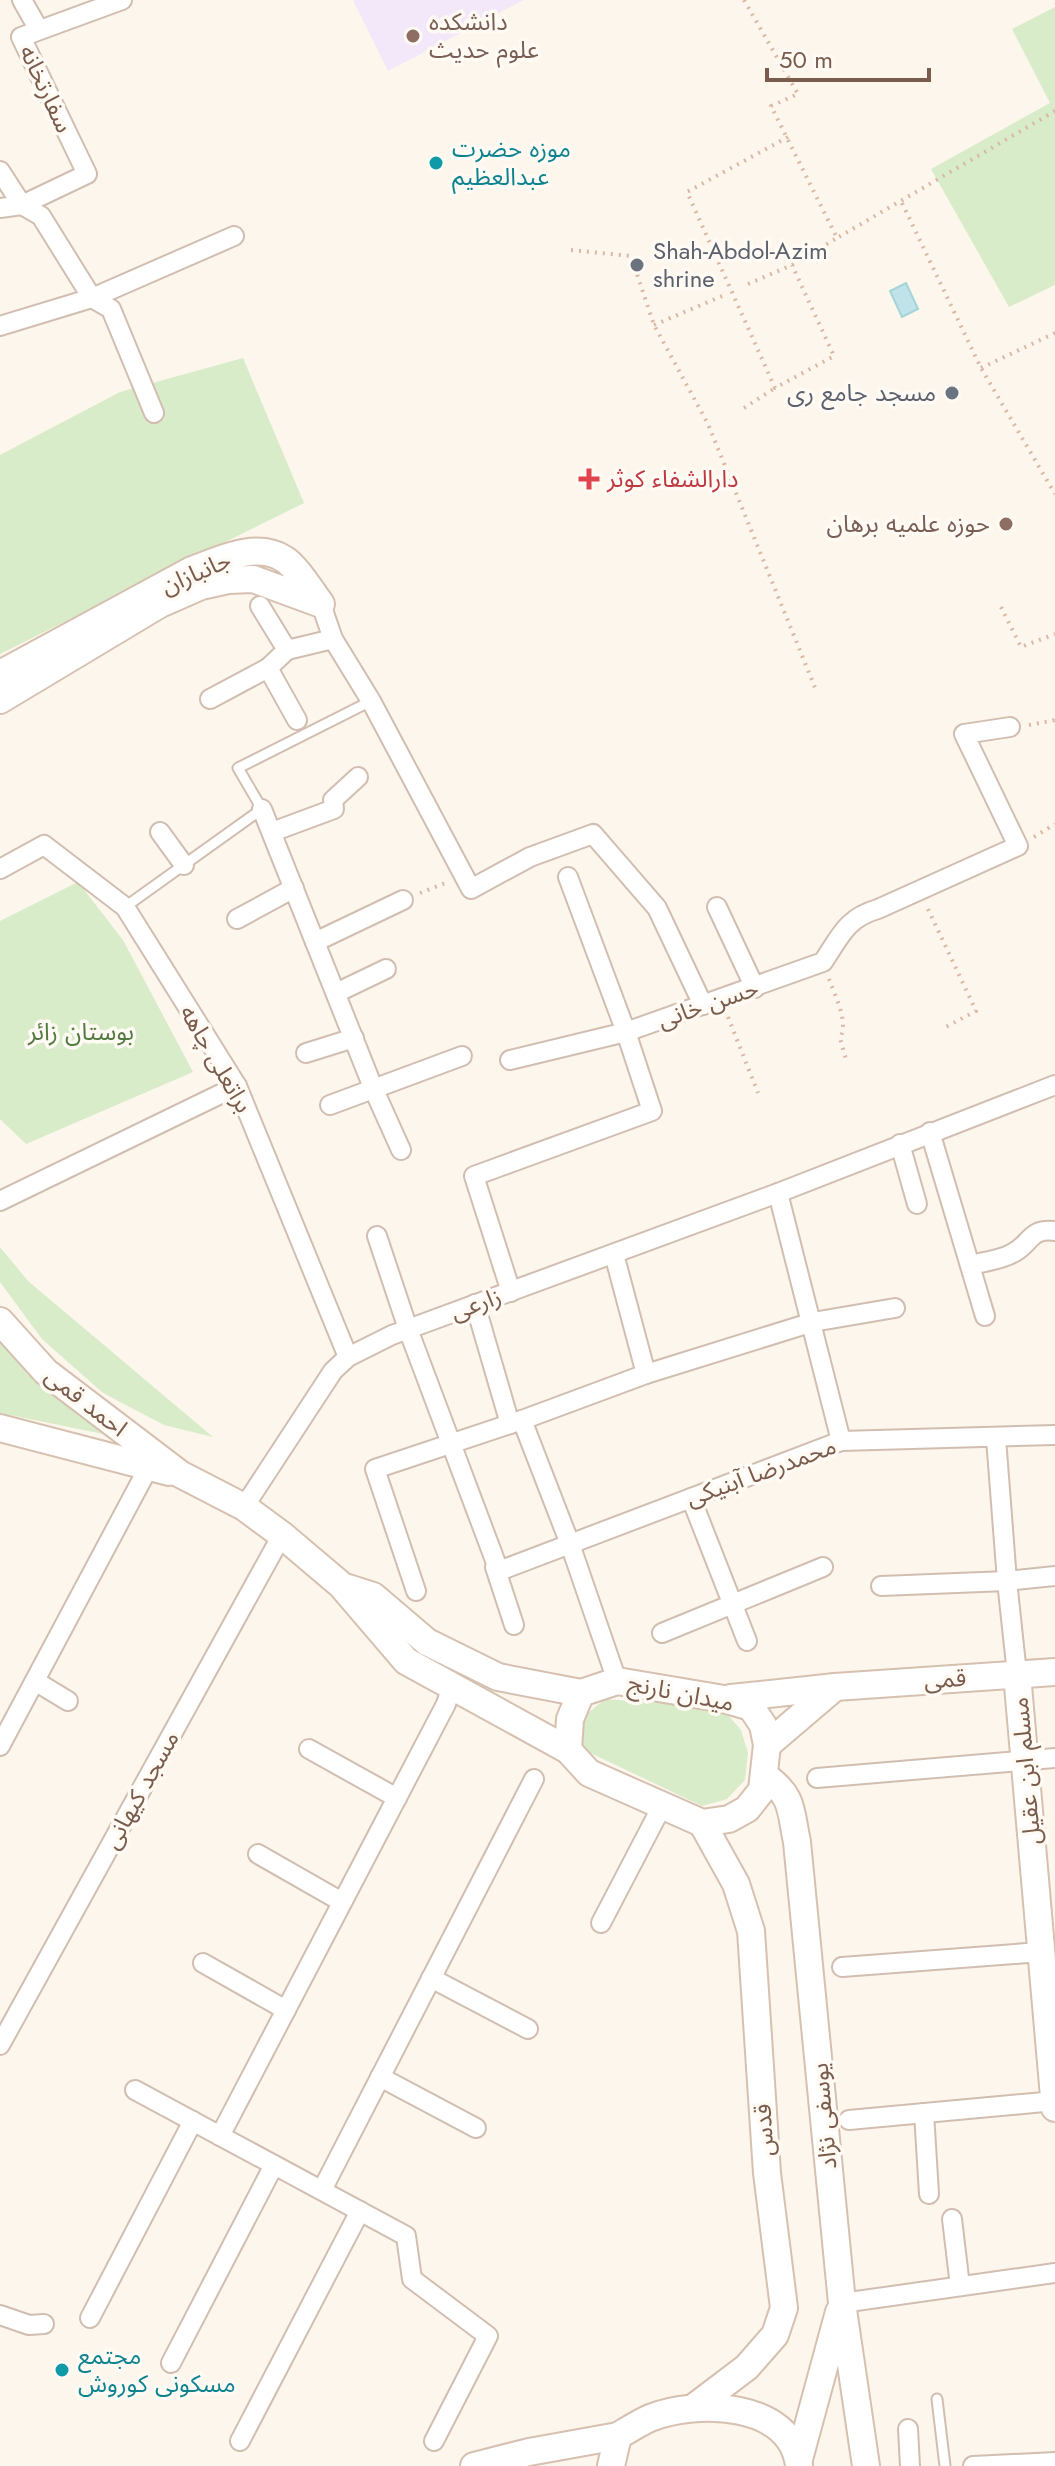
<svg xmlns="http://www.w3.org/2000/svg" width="1055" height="2466" viewBox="0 0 1055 2466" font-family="Jost,'Noto Sans Arabic',sans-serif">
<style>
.education{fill:#f3e8fa}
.green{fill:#d8ecc9}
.water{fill:#bfe3e8;stroke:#a5d3da;stroke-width:2}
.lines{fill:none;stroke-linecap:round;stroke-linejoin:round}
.lane-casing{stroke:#d1beb0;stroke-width:13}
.street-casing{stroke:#d1beb0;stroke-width:22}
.secondary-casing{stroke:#d6c0b0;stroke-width:30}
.path{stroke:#d9b8a5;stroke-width:4;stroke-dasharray:2 6;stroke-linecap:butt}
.lane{stroke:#fff;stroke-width:9}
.street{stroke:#fff;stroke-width:18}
.secondary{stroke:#fff;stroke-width:26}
.education-dot{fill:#8d6e63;stroke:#fffaf3;stroke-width:3}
.culture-dot{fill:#0f9aa8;stroke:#fffaf3;stroke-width:3}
.worship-dot{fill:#6b7280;stroke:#fffaf3;stroke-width:3}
.health-dot{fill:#e0444e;stroke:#fffaf3;stroke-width:3}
.labels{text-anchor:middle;stroke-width:7;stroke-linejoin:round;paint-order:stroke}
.education-label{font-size:24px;fill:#785e54;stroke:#fffaf3;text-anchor:start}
.street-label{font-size:24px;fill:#7a5c4d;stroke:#fffaf3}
.culture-label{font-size:24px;fill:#0d838f;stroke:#fffaf3;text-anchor:start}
.worship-label{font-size:24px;fill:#5b616d;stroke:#fffaf3;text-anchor:start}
.health-label{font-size:24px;fill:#be3a42;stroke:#fffaf3;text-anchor:start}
.park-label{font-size:24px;fill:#537a41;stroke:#fffaf3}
</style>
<rect width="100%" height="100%" fill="#fdf6ec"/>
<path class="education" d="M353,0H524L388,71Z"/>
<g class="green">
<path d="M1055,7V285L1009,307L931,169L1050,103L1012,29Z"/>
<path d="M243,358L304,503L0,654V455L120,392Z"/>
<path d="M78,882L123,940L193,1072L26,1144L0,1119V921Z"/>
<path d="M0,1247L28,1281L213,1437L164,1425L103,1393L42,1339L0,1282Z"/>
<path d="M0,1337L42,1383L103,1434L0,1413Z"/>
<path d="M605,1699L722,1708L741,1730L748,1753L745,1780L727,1799L702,1806L582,1749V1718Z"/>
</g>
<path class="water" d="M906,283L918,309L902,317L890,291Z"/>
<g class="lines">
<defs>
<g id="lane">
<path d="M125,907L262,809L238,768L371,701"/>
<path d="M937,2399L945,2466"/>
</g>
<g id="street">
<path d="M22,0L39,30"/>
<path d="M0,171L22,205L41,216L92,298L111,309L154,413"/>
<path d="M0,208L22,205L87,174L21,37L122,0"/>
<path d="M0,326L92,298L234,236"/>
<path d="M321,604L333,639L371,701L471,889L530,857L593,834L657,908L703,1005"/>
<path d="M260,606L287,650L268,668L297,720"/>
<path d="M287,650L333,639"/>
<path d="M210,699L268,668"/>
<path d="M262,809L374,1090L401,1150"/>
<path d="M160,832L184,865"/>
<path d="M272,832L334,809L333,800L358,777"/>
<path d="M0,869L44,845L125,907L237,1086L348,1357"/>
<path d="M717,907L755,988"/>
<path d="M237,919L294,888"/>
<path d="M315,942L403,900"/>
<path d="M336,993L386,969"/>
<path d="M306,1053L354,1038"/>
<path d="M510,1060L626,1032L823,962C840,937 846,918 878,909L1018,846L964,734L1010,727"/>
<path d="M330,1105L462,1056"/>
<path d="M930,1132L985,1316"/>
<path d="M900,1144L917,1204"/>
<path d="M778,1193L841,1441"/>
<path d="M0,1201L237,1086"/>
<path d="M377,1236L408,1329L499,1571L841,1441L1055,1435"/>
<path d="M614,1254L646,1374"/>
<path d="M970,1265C983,1262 1001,1260 1013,1253C1032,1243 1029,1228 1055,1231"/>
<path d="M511,1292L474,1176L652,1111L626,1032L568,877"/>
<path d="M475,1304L510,1424"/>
<path d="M522,1420L570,1544L617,1681"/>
<path d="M996,1438L1007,1581L1017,1674"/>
<path d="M691,1498L747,1641"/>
<path d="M244,1507L333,1371L348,1357L392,1335L778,1193L1055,1085"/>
<path d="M495,1567L514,1625"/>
<path d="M881,1586L1007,1581L1055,1576"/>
<path d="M416,1591L375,1469L522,1420L646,1374L813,1322L895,1308"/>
<path d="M662,1633L823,1567"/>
<path d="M35,1681L68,1701"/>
<path d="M0,1746L153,1459"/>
<path d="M309,1749L397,1798"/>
<path d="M817,1778L1055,1758"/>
<path d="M258,1854L342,1902"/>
<path d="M601,1923L662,1806"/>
<path d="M203,1963L286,2010"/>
<path d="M842,1967L1041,1952"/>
<path d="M431,1978L528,2029"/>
<path d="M0,2045L282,1535"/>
<path d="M380,2077L476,2128"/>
<path d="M135,2090L406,2236L412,2279L488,2336L434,2441"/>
<path d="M924,2113L929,2194"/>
<path d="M849,2120L1055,2101"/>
<path d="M220,2136L446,1704L452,1686"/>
<path d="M322,2190L534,1779"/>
<path d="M952,2219L960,2286"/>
<path d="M842,2303L1055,2273"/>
<path d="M0,2315L29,2325L44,2324"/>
<path d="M90,2318L193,2121"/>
<path d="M171,2363L274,2165"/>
<path d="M908,2429L910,2466"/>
<path d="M240,2441L360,2211"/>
<path d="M973,2466L1055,2462"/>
</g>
<g id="secondary">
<path d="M0,674L192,570C220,560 256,541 284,559C296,566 312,592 321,604L253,579L228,580L201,586L160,604L0,700"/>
<path d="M0,1321L46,1372L180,1474L244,1507L282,1535L341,1585L406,1661L568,1750"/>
<path d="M0,1428L169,1472"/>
<path d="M348,1588L373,1596L427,1642L498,1677L581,1693"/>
<path d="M1017,1674L1055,2108"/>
<path d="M617,1681L724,1699L751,1707L763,1725L767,1745L762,1790L747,1809L729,1819L702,1823L589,1773L568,1750L570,1719L581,1693Z"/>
<path d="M731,1698L835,1687L1055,1672"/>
<path d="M767,1745L835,1687"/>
<path d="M765,1776C794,1797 790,1809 797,1842L842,2303L866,2466"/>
<path d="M693,2408L747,2367L775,2335L784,2308L767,2173L751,1931L736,1884L702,1823"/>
<path d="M799,2459L839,2312"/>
<path d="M474,2466L529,2452L618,2436"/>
<path d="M611,2466L618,2436C628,2430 639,2423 650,2418C697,2399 792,2402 799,2466"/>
</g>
</defs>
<use href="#lane" class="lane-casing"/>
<use href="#street" class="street-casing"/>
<use href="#secondary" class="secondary-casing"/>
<g class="path">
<path d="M744,0L798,94L771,106L837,238L1055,111"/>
<path d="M788,137L687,192L775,388L834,356L792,265"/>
<path d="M902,203L981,368L1055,494"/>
<path d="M571,250L631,256L654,325L708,424L816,690"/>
<path d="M748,284L792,265L837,238"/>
<path d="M654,325L727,294"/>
<path d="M981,368L1055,333"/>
<path d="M744,408L775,388"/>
<path d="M1001,607L1021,647L1055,634"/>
<path d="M1029,725L1055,720"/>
<path d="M1034,837L1055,824"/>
<path d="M420,893L445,883"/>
<path d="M928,909L976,1011L944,1028"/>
<path d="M829,979C835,996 849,1021 840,1038L847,1063"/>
<path d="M728,1017L758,1093"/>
</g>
<use href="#lane" class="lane"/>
<use href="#street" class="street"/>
<use href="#secondary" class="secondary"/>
</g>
<g class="education-dot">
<circle cx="413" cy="36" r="8"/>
<circle cx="1006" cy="524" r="8"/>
</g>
<g class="culture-dot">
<circle cx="436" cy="163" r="8"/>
<circle cx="62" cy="2370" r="8"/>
</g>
<g class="worship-dot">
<circle cx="637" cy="265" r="8"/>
<circle cx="952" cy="393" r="8"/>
</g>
<path class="health-dot" d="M585 467h8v8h8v8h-8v8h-8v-8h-8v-8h8z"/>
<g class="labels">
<g class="education-label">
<text x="429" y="30">دانشکده<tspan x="429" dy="28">علوم حدیث</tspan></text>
<text x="990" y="532" text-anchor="end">حوزه علمیه برهان</text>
</g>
<g class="street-label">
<text transform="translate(46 89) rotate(65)" y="8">سفارتخانه</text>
<text transform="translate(196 573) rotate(-23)" y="8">جانبازان</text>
<text transform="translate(708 1004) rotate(-19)" y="8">حسن خانی</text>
<text transform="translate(216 1059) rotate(60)" y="8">براتعلی چاهه</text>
<text transform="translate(476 1304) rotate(-20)" y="8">زارعی</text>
<text transform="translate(86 1402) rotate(38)" y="8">احمد قمی</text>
<text transform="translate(761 1472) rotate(-20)" y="8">محمدرضا آبنیکی</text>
<text transform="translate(945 1679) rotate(-4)" y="8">قمی</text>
<text transform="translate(681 1693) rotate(11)" y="8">میدان نارنج</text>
<text transform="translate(1026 1771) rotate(-95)" y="8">مسلم ابن عقیل</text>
<text transform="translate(141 1790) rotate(-61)" y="8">مسجد کیهانی</text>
<text transform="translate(824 2116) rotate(-95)" y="8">یوسفی نژاد</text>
<text transform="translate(764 2130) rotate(-94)" y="8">قدس</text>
</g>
<g class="culture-label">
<text x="452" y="157">موزه حضرت<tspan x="452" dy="28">عبدالعظیم</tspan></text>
<text x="78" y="2364">مجتمع<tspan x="78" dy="28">مسکونی کوروش</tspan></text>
</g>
<g class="worship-label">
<text x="653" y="259">Shah-Abdol-Azim<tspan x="653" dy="28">shrine</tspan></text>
<text x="936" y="401" text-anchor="end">مسجد جامع ری</text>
</g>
<g class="health-label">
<text x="607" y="487">دارالشفاء کوثر</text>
</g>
<g class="park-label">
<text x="81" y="1040">بوستان زائر</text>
</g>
</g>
<path d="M767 68v12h162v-12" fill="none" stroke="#7a5c4d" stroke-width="4"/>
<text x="779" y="68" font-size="24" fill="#7a5c4d" stroke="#fffaf3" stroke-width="6" paint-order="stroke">50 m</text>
</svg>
